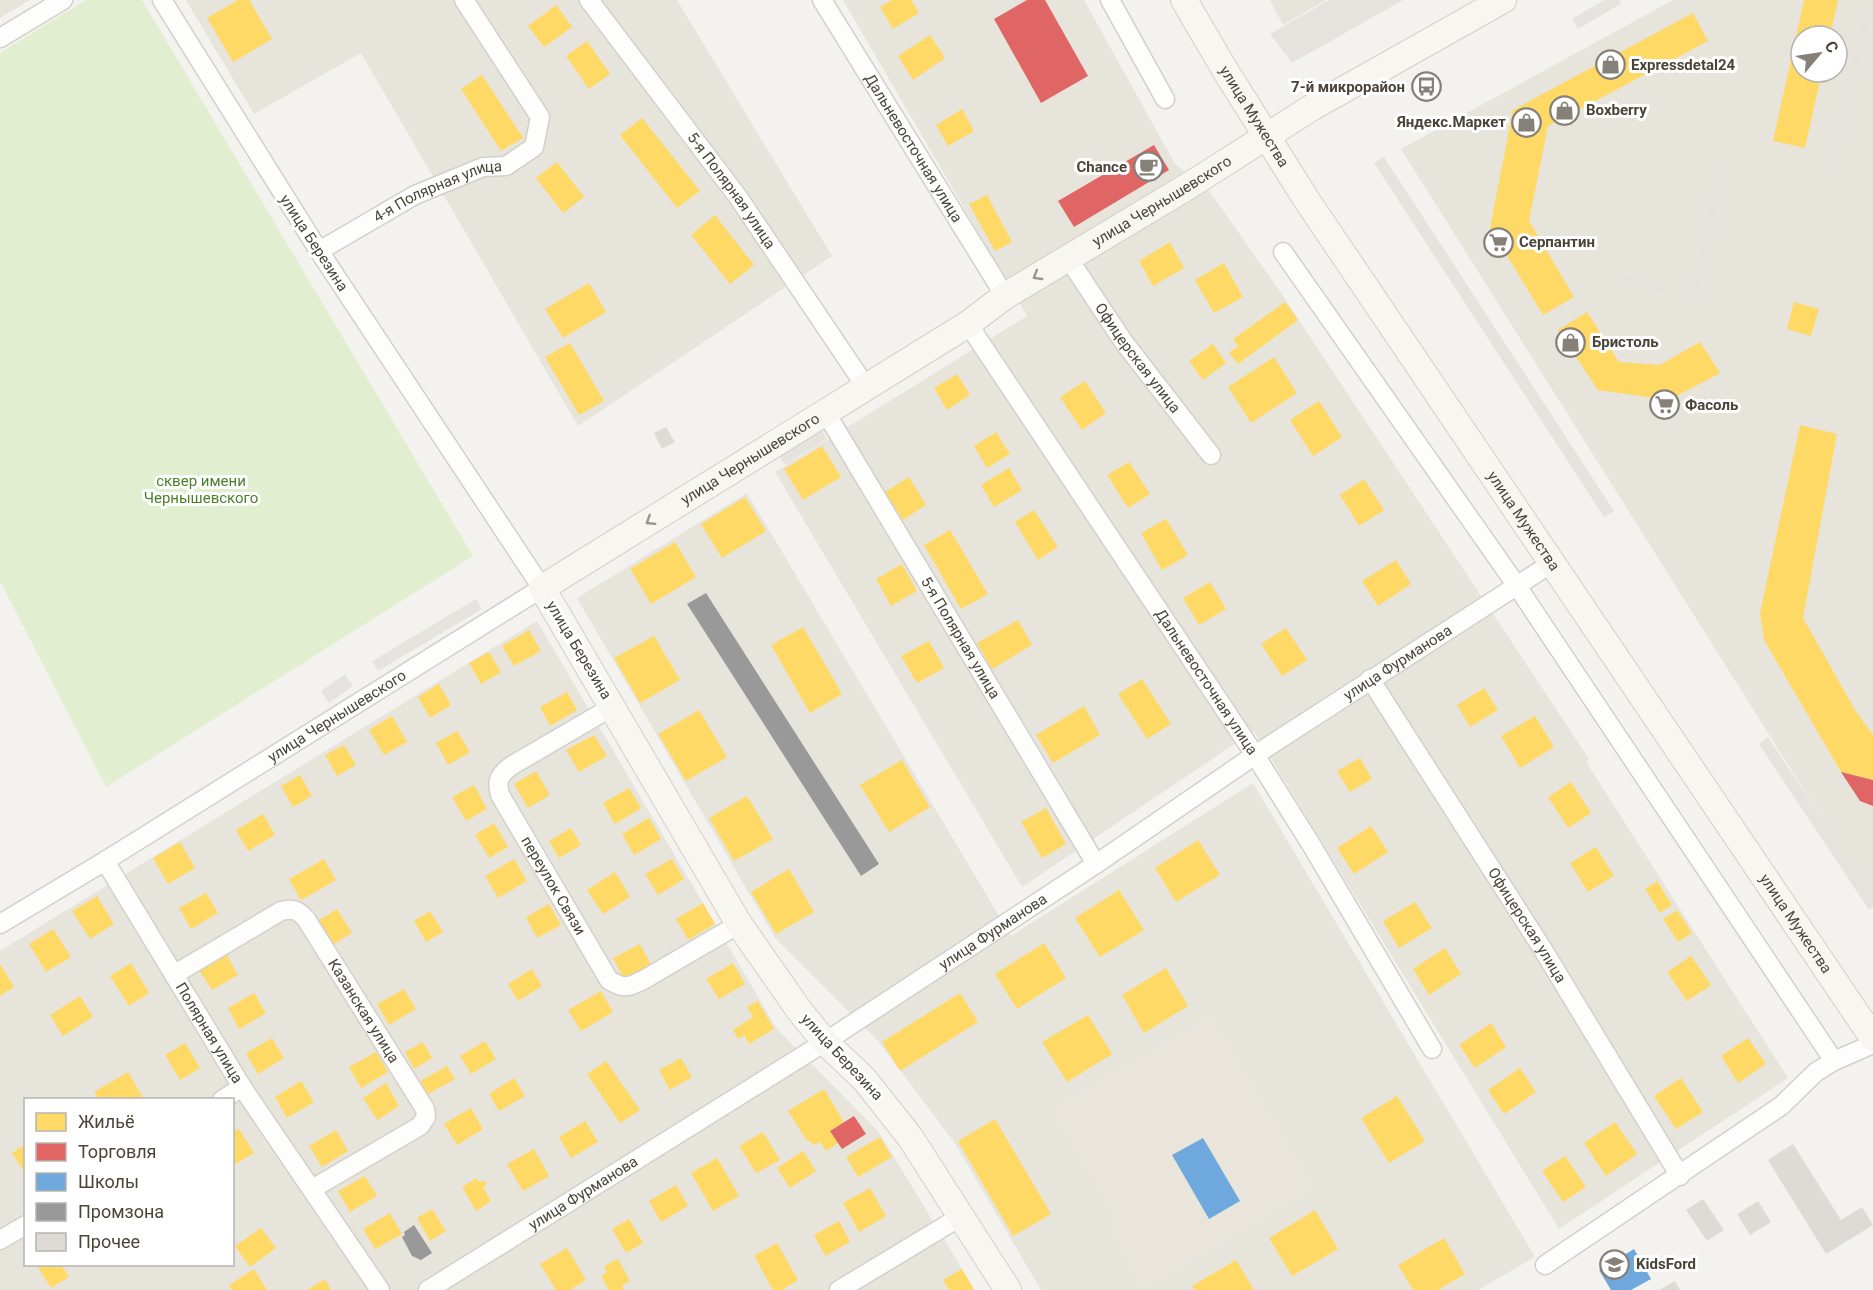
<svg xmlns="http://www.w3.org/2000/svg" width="1873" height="1290" viewBox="0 0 1873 1290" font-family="Roboto,sans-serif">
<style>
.residential{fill:#e7e4dc;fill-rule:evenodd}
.education{fill:#eae5da}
.green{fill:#e1eecf}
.parking{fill:#e6e3df}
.homes{fill:#ffd966}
.shops{fill:#e06666}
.schools{fill:#6fa8dc}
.industry{fill:#999}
.building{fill:#dedbd6}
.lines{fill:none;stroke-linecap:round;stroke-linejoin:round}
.street-casing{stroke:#d2d0cb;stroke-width:21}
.secondary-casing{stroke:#d3cfc5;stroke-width:28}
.street{stroke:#fdfdfc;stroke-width:18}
.secondary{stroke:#f7f6f1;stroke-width:26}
.oneway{stroke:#98948c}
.labels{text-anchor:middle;stroke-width:6;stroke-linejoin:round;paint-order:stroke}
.poi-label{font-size:15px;font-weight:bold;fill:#4b4439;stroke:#fff;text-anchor:start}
.street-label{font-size:15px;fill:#4b4439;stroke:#fff}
.park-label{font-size:15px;fill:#4a7f2a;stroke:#fff}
</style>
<rect width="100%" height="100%" fill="#f4f2ee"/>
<g class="residential">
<path d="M0,0H30L0,18Z"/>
<path d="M186,0H677L832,256L578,426L361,53L254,114Z"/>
<path d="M843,0H1084L1175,164L1210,192L1279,290L1589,759L1586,762L1788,1078L1559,1229L1254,731L1022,887L775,472L1027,316Z"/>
<path d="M1270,0H1326L1283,25Z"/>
<path d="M1673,0H1873V900L1401,149ZM1801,36H1837V72H1801Z"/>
<path d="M747,493L1011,936L1253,783L1535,1257L1478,1290H1041L954,1142L878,1041L775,938L577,598Z"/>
<path d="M537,621L777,1029L878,1131L975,1290H0V951ZM26,1100H232V1264H26Z"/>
</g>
<path class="education" d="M1210,1020L1310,1186L1144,1287L1111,1228L1121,1222L1055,1110Z"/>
<path class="green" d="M86,0H142L473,556L106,787L0,581V53Z"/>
<g class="parking">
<path d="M1329,0H1403L1292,63L1270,34Z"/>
<path d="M1604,0H1619L1621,4L1578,29L1572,19Z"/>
<path d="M1863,6L1873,8V13L1838,163L1827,160Z"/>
<path d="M1384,157L1614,511L1604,517L1374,163Z"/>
<path d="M1717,163L1728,166L1699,299L1688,297Z"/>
<path d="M1619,271L1667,285L1665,295L1616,282Z"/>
<path d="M821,429L827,439L785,465L779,455Z"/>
<path d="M476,599L482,609L378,671L372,661Z"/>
<path d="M345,674L353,686L329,703L321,691Z"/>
<path d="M1768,737L1873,896V907L1869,910L1759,744Z"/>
</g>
<g class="homes">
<path d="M238,0H249L272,39L233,62L207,18Z"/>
<path d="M892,0H911L919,13L893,29L880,7Z"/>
<path d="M1804,0H1838L1830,36H1801V72H1822L1805,148L1773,141Z"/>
<path d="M556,5L572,27L544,47L528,26Z"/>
<path d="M1693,13L1708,41L1548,126L1529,221L1574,297L1543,315L1490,228L1513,110Z"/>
<path d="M930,35L945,58L913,80L898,56Z"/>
<path d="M587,41L610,74L589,89L566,56Z"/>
<path d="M482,75L523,138L501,151L461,89Z"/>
<path d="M962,109L974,131L948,146L936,125Z"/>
<path d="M642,118L700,191L677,208L620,135Z"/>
<path d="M557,162L584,197L563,213L536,178Z"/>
<path d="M987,195L1012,242L995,251L969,204Z"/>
<path d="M715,215L754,265L730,284L691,235Z"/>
<path d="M1170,242L1184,268L1153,286L1139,261Z"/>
<path d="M1224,263L1243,297L1214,313L1195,280Z"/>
<path d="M589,283L606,312L563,338L545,309Z"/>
<path d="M1285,302L1298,320L1238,364L1229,353L1238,346L1233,339Z"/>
<path d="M1794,302L1819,309L1811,336L1787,329Z"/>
<path d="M1587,312L1619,362L1660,365L1700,342L1720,373L1669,400L1598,390L1558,330Z"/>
<path d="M570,343L604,401L579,415L545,357Z"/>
<path d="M1213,344L1226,363L1203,380L1189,361Z"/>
<path d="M1274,357L1297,393L1251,423L1228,387Z"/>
<path d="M957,374L970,395L947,410L934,388Z"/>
<path d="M1085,381L1106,413L1082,430L1060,397Z"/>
<path d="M1319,401L1342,437L1313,456L1290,420Z"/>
<path d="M1800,425L1837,434L1803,618L1855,710L1873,735V780L1841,772L1764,640L1760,613Z"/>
<path d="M996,432L1010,454L987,468L974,446Z"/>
<path d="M822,446L841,477L803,500L784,469Z"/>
<path d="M1129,462L1150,494L1128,508L1107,475Z"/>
<path d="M1009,468L1022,490L994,507L981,485Z"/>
<path d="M909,477L926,505L903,520L885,492Z"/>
<path d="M1364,479L1384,510L1359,526L1340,495Z"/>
<path d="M745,497L766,531L722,558L701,524Z"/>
<path d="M1034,510L1058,547L1038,560L1015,522Z"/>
<path d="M1166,519L1188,555L1162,570L1141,533Z"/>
<path d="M950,530L988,594L961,609L924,545Z"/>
<path d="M675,542L696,577L651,604L630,569Z"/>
<path d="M1396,560L1411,584L1378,606L1362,581Z"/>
<path d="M902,564L917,591L891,606L876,579Z"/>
<path d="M1210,582L1226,609L1199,625L1183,598Z"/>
<path d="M1018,620L1032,645L992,669L977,643Z"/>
<path d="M803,627L842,694L810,713L771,645Z"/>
<path d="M1286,628L1307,660L1282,676L1261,644Z"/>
<path d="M529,630L541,651L514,666L502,646Z"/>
<path d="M654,636L680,680L640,703L614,658Z"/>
<path d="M929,641L944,668L917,683L901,656Z"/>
<path d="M489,652L501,672L481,684L469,663Z"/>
<path d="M1142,679L1171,724L1147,739L1118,694Z"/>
<path d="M439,684L451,705L430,718L418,697Z"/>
<path d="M1484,688L1498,710L1470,727L1457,705Z"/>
<path d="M567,692L577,710L550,726L540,707Z"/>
<path d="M1084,706L1100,735L1053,763L1036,735Z"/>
<path d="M699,710L727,757L686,781L658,734Z"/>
<path d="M392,716L407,742L384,755L369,730Z"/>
<path d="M1535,716L1554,747L1520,768L1501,736Z"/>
<path d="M457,731L470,752L448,765L436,743Z"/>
<path d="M594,735L607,756L579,772L566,750Z"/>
<path d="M344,745L356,765L337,776L325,755Z"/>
<path d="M1360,758L1372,779L1350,792L1337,771Z"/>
<path d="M902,760L930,807L889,832L860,785Z"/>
<path d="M536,771L550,795L528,808L514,784Z"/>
<path d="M300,775L312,796L293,807L281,786Z"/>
<path d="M1571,782L1591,813L1568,828L1548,797Z"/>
<path d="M474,785L487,809L466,821L452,797Z"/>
<path d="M629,788L641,808L615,824L603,803Z"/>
<path d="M747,796L773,839L734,861L709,818Z"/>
<path d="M1046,808L1066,844L1042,858L1021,822Z"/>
<path d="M263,814L275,835L248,851L236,830Z"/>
<path d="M649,818L661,839L634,855L622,834Z"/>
<path d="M494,823L508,847L489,858L475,835Z"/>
<path d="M1371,826L1388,852L1354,874L1337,848Z"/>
<path d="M571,828L581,845L559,858L549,841Z"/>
<path d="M1198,840L1220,875L1176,902L1155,868Z"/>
<path d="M180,842L195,868L168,884L153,858Z"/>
<path d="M1596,847L1614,876L1588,892L1570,863Z"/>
<path d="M324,859L336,880L301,900L289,879Z"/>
<path d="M514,859L527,881L498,898L485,876Z"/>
<path d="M672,859L684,879L658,895L645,874Z"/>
<path d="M789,869L814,912L776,934L751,892Z"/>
<path d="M615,872L630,897L603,914L587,890Z"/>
<path d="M1657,881L1672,905L1660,913L1645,889Z"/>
<path d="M1119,890L1144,930L1100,957L1075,918Z"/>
<path d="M206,893L218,913L191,929L179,908Z"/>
<path d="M97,896L114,924L90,939L72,911Z"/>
<path d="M1415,902L1432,928L1399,948L1383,921Z"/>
<path d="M703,903L715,924L688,940L676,919Z"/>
<path d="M549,904L561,925L537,938L526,917Z"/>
<path d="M337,909L352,933L332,945L318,921Z"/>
<path d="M1677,910L1692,933L1678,942L1663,919Z"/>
<path d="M430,911L443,932L426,942L414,921Z"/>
<path d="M53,929L71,957L46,972L29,944Z"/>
<path d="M1044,943L1066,978L1017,1009L995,974Z"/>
<path d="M640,944L651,965L624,979L613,958Z"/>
<path d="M1445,948L1461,974L1429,995L1413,969Z"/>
<path d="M226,954L238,975L212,990L199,970Z"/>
<path d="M1691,956L1711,985L1687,1001L1667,972Z"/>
<path d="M131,963L149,993L129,1006L110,976Z"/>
<path d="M733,963L745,984L719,999L706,979Z"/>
<path d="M0,964L14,987L0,996Z"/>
<path d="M1166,968L1188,1006L1144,1033L1122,995Z"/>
<path d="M532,969L542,986L518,1001L508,984Z"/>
<path d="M404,989L416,1009L389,1025L377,1004Z"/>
<path d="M601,991L613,1012L581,1031L568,1010Z"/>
<path d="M254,993L266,1013L239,1029L228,1008Z"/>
<path d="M960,993L978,1022L900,1071L882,1042Z"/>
<path d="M80,996L93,1017L63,1036L50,1015Z"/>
<path d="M758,1001L774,1029L749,1044L744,1035L738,1039L733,1030L753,1017L747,1007Z"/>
<path d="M1088,1015L1112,1054L1067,1082L1042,1042Z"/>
<path d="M1491,1023L1506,1047L1475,1068L1459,1045Z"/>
<path d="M272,1038L284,1058L258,1074L246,1053Z"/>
<path d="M1748,1038L1766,1064L1738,1083L1721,1056Z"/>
<path d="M485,1041L496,1059L471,1074L460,1056Z"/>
<path d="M423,1042L432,1058L414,1069L405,1052Z"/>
<path d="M185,1043L200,1068L180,1080L165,1055Z"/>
<path d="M376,1052L388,1072L361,1088L349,1067Z"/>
<path d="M681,1058L692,1077L670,1090L659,1070Z"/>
<path d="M606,1061L640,1110L620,1123L587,1074Z"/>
<path d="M447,1066L455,1079L428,1094L420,1081Z"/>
<path d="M1520,1068L1536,1092L1504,1114L1488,1090Z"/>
<path d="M128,1072L144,1099L99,1100L94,1092Z"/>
<path d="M514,1078L525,1096L499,1111L489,1094Z"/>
<path d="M1681,1078L1703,1112L1676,1129L1654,1096Z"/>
<path d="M301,1081L314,1102L287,1118L275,1097Z"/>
<path d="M386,1083L399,1106L377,1120L363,1098Z"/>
<path d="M824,1089L844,1122L830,1131L838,1143L826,1151L820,1142L814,1145L805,1138L788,1111Z"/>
<path d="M1397,1096L1425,1141L1389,1163L1361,1118Z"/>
<path d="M471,1108L483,1129L457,1145L444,1124Z"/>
<path d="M995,1119L1051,1214L1013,1236L958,1141Z"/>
<path d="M585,1121L598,1142L571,1158L559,1137Z"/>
<path d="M1615,1122L1637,1154L1606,1176L1584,1143Z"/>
<path d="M239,1129L254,1153L232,1166V1132Z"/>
<path d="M336,1130L348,1151L322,1167L309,1146Z"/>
<path d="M763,1132L780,1160L756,1173L739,1146Z"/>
<path d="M880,1137L892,1157L858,1177L846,1157Z"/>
<path d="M26,1144V1175L12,1153Z"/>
<path d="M534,1149L549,1176L523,1191L507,1164Z"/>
<path d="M803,1151L816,1171L790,1188L777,1168Z"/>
<path d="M1565,1156L1586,1187L1563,1202L1542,1171Z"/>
<path d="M717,1158L739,1196L713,1211L691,1173Z"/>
<path d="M365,1176L377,1196L350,1212L338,1191Z"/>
<path d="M477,1178L479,1182L485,1181L487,1184L483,1187L491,1201L476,1211L462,1187Z"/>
<path d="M676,1185L688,1206L661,1222L649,1201Z"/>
<path d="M870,1188L886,1216L859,1232L843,1203Z"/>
<path d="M432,1209L446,1231L430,1241L417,1218Z"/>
<path d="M1315,1210L1338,1249L1292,1276L1269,1238Z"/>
<path d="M390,1213L402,1234L375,1249L363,1229Z"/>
<path d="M629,1219L643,1243L626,1253L612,1229Z"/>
<path d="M839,1221L850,1242L825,1256L814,1235Z"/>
<path d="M261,1228L276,1248L250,1267L235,1246Z"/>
<path d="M1444,1238L1465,1274L1438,1290H1413L1398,1265Z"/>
<path d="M777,1243L798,1280L782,1290H773L754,1256Z"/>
<path d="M567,1248L586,1280L570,1290H556L540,1264Z"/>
<path d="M618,1259L630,1281L622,1285L624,1290H609L601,1276L607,1272L604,1266Z"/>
<path d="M1236,1260L1254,1290H1195L1192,1286Z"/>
<path d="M38,1264H61L69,1277L51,1288L37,1266Z"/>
<path d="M254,1269L267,1290H232L229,1285Z"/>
<path d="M962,1269L974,1290H949L943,1280Z"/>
<path d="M325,1279L331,1290H307Z"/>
</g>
<g class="shops">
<path d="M1027,0H1045L1088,76L1041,103L994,19Z"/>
<path d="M1154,145L1169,170L1074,227L1058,201Z"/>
<path d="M1841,772L1873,780V806L1860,801Z"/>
<path d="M854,1116L866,1134L842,1149L830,1131Z"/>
</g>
<g class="schools">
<path d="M1203,1138L1240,1201L1209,1219L1172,1155Z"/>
<path d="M1634,1249L1651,1279L1631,1290H1611L1599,1270Z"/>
</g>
<g class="industry">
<path d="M706,593L879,864L861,876L687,604Z"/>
<path d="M414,1225L432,1253L421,1260L412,1256L402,1237L405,1235L404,1232Z"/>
</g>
<g class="building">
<path d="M666,427L675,442L662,449L654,433Z"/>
<path d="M1793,1144L1841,1220L1862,1207L1873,1225L1826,1254L1768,1160Z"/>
<path d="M1703,1199L1724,1230L1707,1241L1686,1210Z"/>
<path d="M1758,1201L1771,1222L1750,1235L1737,1214Z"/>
<path d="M1675,1281L1680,1290H1659Z"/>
</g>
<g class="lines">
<defs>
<g id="street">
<path id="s1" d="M589,0L738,197L866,387"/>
<path id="s2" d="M822,0L1005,296"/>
<path d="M1110,0L1165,99"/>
<path d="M0,38L63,0"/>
<path id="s3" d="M319,251L415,195L483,167L506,166L534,147L540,117L464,0"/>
<path d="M1283,252L1517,586L1834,1061"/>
<path id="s4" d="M1068,258L1123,341L1211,455"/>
<path id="s5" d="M968,324L1255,755L1312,846L1432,1049"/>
<path id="s6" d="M826,413L1096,864"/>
<path id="s7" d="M1370,679L1542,948L1680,1176"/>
<path id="s8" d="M612,707L511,766C499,775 496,781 500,795L609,980C625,990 629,987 645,979L739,924"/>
<path id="s9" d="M105,861L242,1087L380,1290"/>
<path id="s10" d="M0,924L105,861L542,588L319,251L162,0"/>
<path id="s11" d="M175,974L281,911C293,908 298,910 306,919L425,1109L426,1117L420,1126L312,1189"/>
<path d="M222,1100L242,1087"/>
<path d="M0,1240L26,1225"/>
<path d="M1545,1265L1781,1106L1816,1072L1834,1061L1873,1044"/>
<path id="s12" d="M428,1290L825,1042L1096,864L1255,755L1552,563"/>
<path d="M839,1290L960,1217"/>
</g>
<g id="secondary">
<path id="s13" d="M1184,0L1225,70L1306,199L1873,1038"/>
<path id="s14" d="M1008,1290L910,1137L864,1079L825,1042L799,1010L739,924L542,588L968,324L1005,296L1190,185L1311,108L1503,0"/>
</g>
</defs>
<use href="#street" class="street-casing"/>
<use href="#secondary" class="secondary-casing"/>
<use href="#street" class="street"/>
<use href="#secondary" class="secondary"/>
</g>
<defs><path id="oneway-chevron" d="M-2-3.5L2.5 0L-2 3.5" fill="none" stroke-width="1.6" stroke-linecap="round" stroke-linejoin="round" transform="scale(1.5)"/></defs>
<g class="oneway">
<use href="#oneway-chevron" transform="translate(1037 276) rotate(149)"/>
<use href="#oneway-chevron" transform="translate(650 521) rotate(148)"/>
</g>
<defs>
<symbol id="shop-ring" viewBox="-11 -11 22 22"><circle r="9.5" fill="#fff" stroke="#868178" stroke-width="1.5"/><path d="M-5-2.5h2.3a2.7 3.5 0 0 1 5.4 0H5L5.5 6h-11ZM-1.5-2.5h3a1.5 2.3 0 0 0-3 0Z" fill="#868178"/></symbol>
<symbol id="bus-ring" viewBox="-11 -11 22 22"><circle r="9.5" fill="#fff" stroke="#868178" stroke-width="1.5"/><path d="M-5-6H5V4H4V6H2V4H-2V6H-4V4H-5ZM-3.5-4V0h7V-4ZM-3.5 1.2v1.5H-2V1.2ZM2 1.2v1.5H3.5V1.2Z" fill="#868178"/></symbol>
<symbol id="cafe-ring" viewBox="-11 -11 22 22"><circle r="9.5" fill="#fff" stroke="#868178" stroke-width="1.5"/><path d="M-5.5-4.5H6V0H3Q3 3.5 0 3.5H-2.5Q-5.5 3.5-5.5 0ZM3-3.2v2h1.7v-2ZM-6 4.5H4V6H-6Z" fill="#868178"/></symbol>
<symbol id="supermarket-ring" viewBox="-11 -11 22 22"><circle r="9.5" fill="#fff" stroke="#868178" stroke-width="1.5"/><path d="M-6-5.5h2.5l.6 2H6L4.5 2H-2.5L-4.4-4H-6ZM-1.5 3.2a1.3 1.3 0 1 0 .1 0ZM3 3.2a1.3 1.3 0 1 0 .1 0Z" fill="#868178"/></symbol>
<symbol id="school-ring" viewBox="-11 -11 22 22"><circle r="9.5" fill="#fff" stroke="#868178" stroke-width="1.5"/><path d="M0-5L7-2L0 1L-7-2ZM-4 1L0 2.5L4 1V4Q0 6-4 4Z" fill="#868178"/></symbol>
</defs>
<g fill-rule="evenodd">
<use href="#shop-ring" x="1594" y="48" width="33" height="33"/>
<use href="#bus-ring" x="1410" y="70" width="33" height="33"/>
<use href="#shop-ring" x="1548" y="94" width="33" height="33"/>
<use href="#shop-ring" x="1510" y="106" width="33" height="33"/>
<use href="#cafe-ring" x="1132" y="150" width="33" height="33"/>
<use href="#supermarket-ring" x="1482" y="226" width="33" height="33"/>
<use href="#shop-ring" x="1554" y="326" width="33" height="33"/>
<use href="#supermarket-ring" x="1648" y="388" width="33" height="33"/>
<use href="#school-ring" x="1598" y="1248" width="33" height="33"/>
</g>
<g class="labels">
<g class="poi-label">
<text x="1631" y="70">Expressdetal24</text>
<text x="1405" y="92" text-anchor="end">7-й микрорайон</text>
<text x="1586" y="115">Boxberry</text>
<text x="1506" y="127" text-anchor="end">Яндекс.Маркет</text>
<text x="1127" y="172" text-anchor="end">Chance</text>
<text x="1519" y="247">Серпантин</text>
<text x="1592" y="347">Бристоль</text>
<text x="1685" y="410">Фасоль</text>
<text x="1636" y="1269">KidsFord</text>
</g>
<g class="street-label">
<text dy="5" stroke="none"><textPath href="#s13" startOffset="136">улица Мужества</textPath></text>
<text dy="5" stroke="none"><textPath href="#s2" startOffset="174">Дальневосточная улица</textPath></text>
<text dy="5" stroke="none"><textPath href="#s1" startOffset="238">5-я Полярная улица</textPath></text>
<text dy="5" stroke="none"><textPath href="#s3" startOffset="134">4-я Полярная улица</textPath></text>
<text dy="5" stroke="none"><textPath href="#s14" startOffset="1576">улица Чернышевского</textPath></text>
<text transform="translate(314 243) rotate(57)" y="5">улица Березина</text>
<text dy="5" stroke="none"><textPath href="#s4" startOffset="122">Офицерская улица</textPath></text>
<text dy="5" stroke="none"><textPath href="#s14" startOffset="1090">улица Чернышевского</textPath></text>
<text dy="5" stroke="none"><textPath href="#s13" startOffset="622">улица Мужества</textPath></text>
<text dy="5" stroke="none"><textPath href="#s6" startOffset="262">5-я Полярная улица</textPath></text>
<text transform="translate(579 650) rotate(59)" y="5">улица Березина</text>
<text dy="5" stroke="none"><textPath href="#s12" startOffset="1155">улица Фурманова</textPath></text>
<text dy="5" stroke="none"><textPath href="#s5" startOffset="430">Дальневосточная улица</textPath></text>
<text dy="5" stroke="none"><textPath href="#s10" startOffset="396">улица Чернышевского</textPath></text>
<text dy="5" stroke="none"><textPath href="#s8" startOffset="256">переулок Связи</textPath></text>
<text dy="5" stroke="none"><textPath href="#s13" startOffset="1108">улица Мужества</textPath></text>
<text dy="5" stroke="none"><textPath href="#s7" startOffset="292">Офицерская улица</textPath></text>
<text dy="5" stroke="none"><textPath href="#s12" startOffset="669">улица Фурманова</textPath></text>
<text dy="5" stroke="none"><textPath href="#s11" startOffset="260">Казанская улица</textPath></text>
<text dy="5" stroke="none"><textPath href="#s9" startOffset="201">Полярная улица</textPath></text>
<text transform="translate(842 1057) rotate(47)" y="5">улица Березина</text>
<text dy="5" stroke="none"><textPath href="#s12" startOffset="183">улица Фурманова</textPath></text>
</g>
<g class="park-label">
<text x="201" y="486">сквер имени<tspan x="201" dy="17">Чернышевского</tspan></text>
</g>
</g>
<rect x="24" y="1098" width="210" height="168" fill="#ffffff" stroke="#b7b4b0" stroke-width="1.5"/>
<rect x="36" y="1113" width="30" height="18" fill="#ffd966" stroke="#b7b4b0" stroke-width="1.5"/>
<text x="78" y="1128" font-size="18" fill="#4b4439">Жильё</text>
<rect x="36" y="1143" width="30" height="18" fill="#e06666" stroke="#b7b4b0" stroke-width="1.5"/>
<text x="78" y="1158" font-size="18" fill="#4b4439">Торговля</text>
<rect x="36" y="1173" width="30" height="18" fill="#6fa8dc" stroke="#b7b4b0" stroke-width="1.5"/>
<text x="78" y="1188" font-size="18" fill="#4b4439">Школы</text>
<rect x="36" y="1203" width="30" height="18" fill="#999999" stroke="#b7b4b0" stroke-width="1.5"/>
<text x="78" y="1218" font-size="18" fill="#4b4439">Промзона</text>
<rect x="36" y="1233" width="30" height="18" fill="#dedbd6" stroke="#b7b4b0" stroke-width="1.5"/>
<text x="78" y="1248" font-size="18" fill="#4b4439">Прочее</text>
<g transform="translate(1819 54) rotate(61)"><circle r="28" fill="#ffffff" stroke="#b7b4b0" stroke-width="1.5"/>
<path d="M0-4.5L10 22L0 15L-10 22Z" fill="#868178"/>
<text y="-9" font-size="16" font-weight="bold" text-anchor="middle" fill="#4b4439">С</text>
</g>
</svg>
